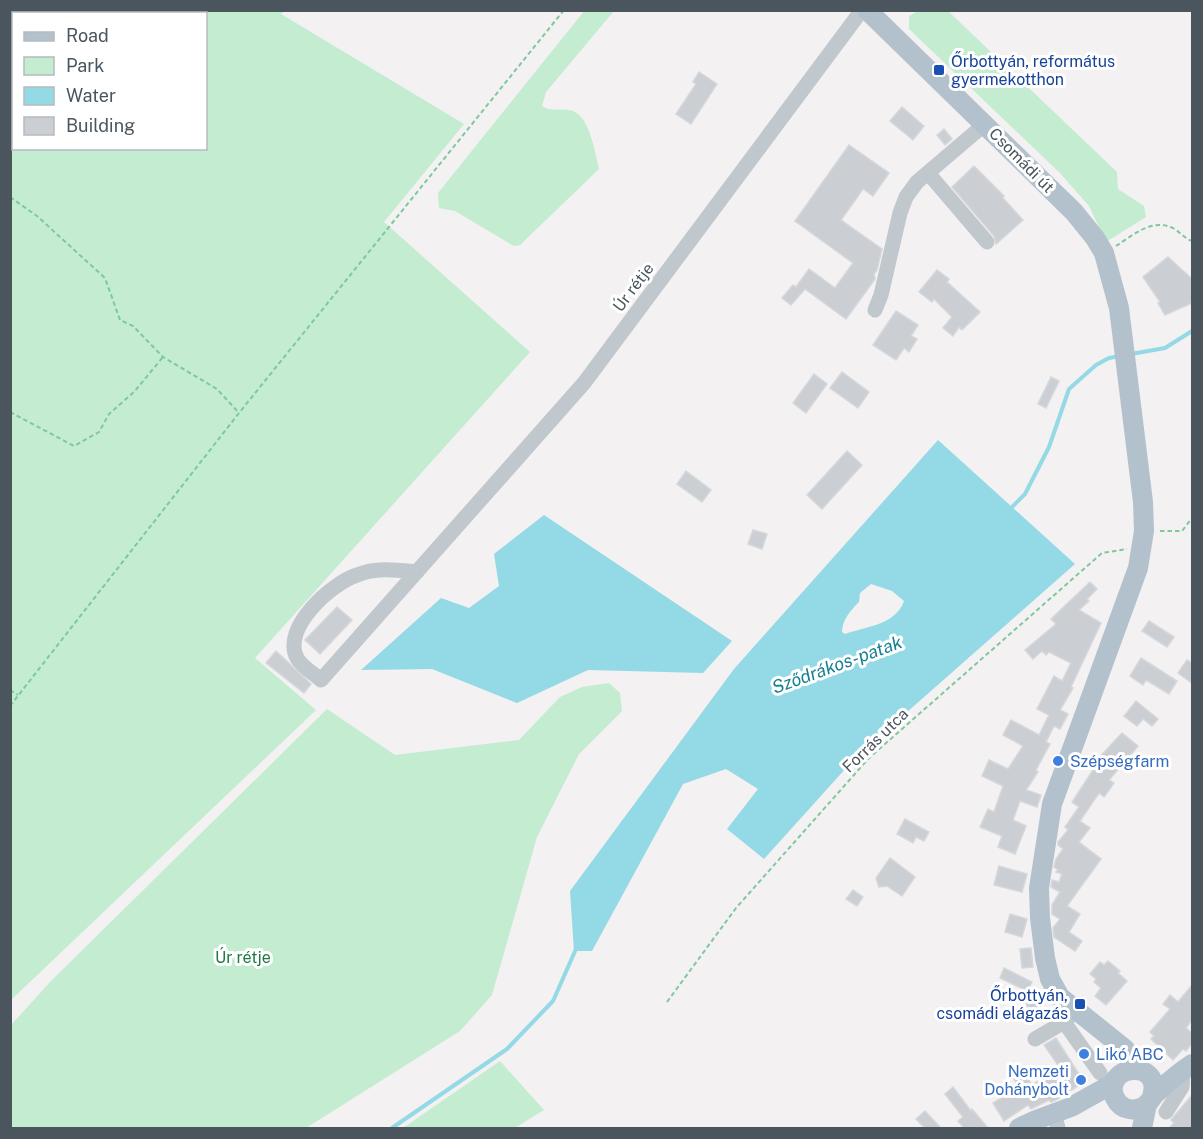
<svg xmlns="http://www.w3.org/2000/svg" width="1203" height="1139" viewBox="0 0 1203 1139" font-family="'Public Sans',sans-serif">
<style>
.green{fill:#c3ecd1}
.water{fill:#94d9e6;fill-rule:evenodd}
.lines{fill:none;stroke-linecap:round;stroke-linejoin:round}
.stream{stroke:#94d9e6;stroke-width:4}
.building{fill:#cbced2;stroke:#d5d7db;stroke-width:1.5}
.path{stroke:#7ec89f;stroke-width:2;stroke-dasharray:4.5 3;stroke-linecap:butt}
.minor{stroke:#c0c8ce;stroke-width:15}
.major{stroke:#b3c1cd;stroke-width:20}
.transit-dot{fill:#1a4fb4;stroke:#fff;stroke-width:2}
.shop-dot{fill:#3f7fe0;stroke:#fff;stroke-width:2}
.labels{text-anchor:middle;stroke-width:6;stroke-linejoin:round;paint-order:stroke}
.transit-label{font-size:16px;fill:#164399;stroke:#fff;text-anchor:start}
.street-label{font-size:16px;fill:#4a555d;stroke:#fff}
.shop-label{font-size:16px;fill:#366cbe;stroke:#fff;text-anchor:start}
.park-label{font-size:16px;fill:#1f7947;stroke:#fff}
.water-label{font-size:18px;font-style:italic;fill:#178193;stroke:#fff}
</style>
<rect width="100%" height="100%" fill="#f3f1f1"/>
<g class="green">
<path d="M585,10L614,11L546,92L542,106C551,112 558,108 569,110C589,112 595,152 599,169L520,245L514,246L455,211L439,208L438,193Z"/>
<path d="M10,11L11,10L87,11L85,14H14L13,68L11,65Z"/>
<path d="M103,11H284L281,14L464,124L384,222L530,352L255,658L316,710L11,1000V71L14,73V148H206V14L101,13Z"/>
<path d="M918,11H948L1117,172L1118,189L1144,206L1146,217L1106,242L1089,206L1060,173L909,29V16Z"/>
<path d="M609,683L620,693L622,711L579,754L537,837L492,995L460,1031L306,1128H11V1025L52,980L327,709L395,755L519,740L560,697L582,687Z"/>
<path d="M500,1061L544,1110L515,1128H403Z"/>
</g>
<g class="water">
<path d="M938,440L1075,564L856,757L764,859L727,829L758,789L726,769L683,784L592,951H574L570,891L734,669ZM871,584L892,591L904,601C896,625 864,627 845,634L842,632C842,620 851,610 859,602L860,593Z"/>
<path d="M544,515L732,641L703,673L588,670L517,703L432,669L361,670L441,598L469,608L499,586L494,554Z"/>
</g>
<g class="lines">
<g class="stream">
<path d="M1131,354L1165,348L1192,331"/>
<path d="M1009,510L1025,494L1049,447L1069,389L1096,365L1109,358L1120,356"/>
<path d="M392,1128L507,1049L553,1001L576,949"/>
</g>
</g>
<g class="building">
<path d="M699,72L717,84L691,124L676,114L696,84L693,82Z"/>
<path d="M902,107L924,126L913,140L890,121Z"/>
<path d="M944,129L952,139L945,145L937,135Z"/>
<path d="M849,145L889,173L873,196L863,189L841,220L882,249L877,270L874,274L875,279L846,319L805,289L791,305L782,298L793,285L796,287L809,269L835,288L853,263L795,221Z"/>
<path d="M974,166L1004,196L1003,198L1023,220L996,244L994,236L952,187Z"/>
<path d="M1168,257L1192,279V303L1165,315L1158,303L1160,302L1143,277Z"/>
<path d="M937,270L949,279L947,282L980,312L962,330L959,327L953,336L943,328L952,317L934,299L932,302L919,292Z"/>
<path d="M896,311L918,325L911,336L917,339L909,352L904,348L896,360L873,345Z"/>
<path d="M842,372L869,392L858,408L830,388Z"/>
<path d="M814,374L827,384L806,413L793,403Z"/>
<path d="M1051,377L1059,381L1046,408L1038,404Z"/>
<path d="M847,451L862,465L822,509L807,495Z"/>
<path d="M686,471L711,490L702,502L677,484Z"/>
<path d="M753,530L767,534L762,549L748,544Z"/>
<path d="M1090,582L1097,589L1087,599L1089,601L1079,610L1101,623L1071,687L1073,688L1060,710L1068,714L1060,729L1054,726L1046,742L1050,744L1036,770L1038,772L1026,790L1041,795L1037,807L1020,801L1013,820L1026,826L1015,854L998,847L1002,836L980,827L988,809L994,812L1003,786L982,776L989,760L1008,769L1023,746L1003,735L1011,720L1039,735L1049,715L1037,709L1054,676L1062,681L1071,663L1049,652L1046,655L1042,651L1033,659L1025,650L1056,624L1051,619Z"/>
<path d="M337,607L352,620L320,654L305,640Z"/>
<path d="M1149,621L1174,637L1167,647L1142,631Z"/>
<path d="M276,651L311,684L304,693L266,663Z"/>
<path d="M1141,658L1177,681L1169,694L1146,680L1143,685L1130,676Z"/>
<path d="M1187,660L1192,663V683L1178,673Z"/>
<path d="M1136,701L1158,719L1152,726L1143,719L1137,726L1124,716Z"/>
<path d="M1122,733L1138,746L1109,780L1114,783L1104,797L1099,793L1080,821L1090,828L1079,842L1101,859L1067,906L1080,914L1069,932L1082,941L1075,951L1054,937L1053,928L1060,919L1052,914V905L1060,892L1051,887L1052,880L1059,882L1062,874L1056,872L1058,870L1054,867L1056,859L1063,849L1058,845V842L1068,830L1065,827L1079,807L1072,802L1097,764L1095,762Z"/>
<path d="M905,819L929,832L924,841L916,837L913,843L897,834Z"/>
<path d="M890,858L915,877L902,896L887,886L879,887L876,878Z"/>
<path d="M999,866L1027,874L1022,892L994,885Z"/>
<path d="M853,890L863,897L857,906L846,899Z"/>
<path d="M1010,914L1027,919L1022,937L1005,932Z"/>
<path d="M1031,948L1033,967L1022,968L1020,949Z"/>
<path d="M1108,961L1120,971L1118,973L1127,981L1106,1005L1095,996L1101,988L1094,982L1096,979L1090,974L1100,962L1104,965Z"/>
<path d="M1004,968L1032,982L1027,991L1000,978Z"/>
<path d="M1192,985V1020L1186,1028L1192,1033V1043L1186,1051L1183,1049L1173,1060L1151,1039L1154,1036L1150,1032L1170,1009L1163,1004L1170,995L1178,1002Z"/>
<path d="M1037,998L1042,1018L1028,1022L1025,1012L1028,1011L1026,1001Z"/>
<path d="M1056,1038L1084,1082L1056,1100L1051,1102L1049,1100L1031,1109L1028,1105L1004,1121L993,1103L1019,1087L1009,1072L1019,1066L1032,1085L1060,1068L1044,1045Z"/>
<path d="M953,1087L971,1111L972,1109L988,1128H964L958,1121L963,1117L945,1094Z"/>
<path d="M1192,1095V1128H1169L1174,1123L1171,1120Z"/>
<path d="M925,1111L941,1128H925L916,1119Z"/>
</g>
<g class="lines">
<g class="path">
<path d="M10,197L37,216L105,278L120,320L133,326L163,357L217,389L239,413"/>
<path d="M1116,246C1133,235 1152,218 1173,228C1180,232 1184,238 1192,241"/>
<path d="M10,412L74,446L99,432L109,414L134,392L163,357"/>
<path d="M1160,531H1182L1192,518"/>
<path d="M10,690L18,695"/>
<path d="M10,706L239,413L564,10"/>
<path d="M667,1002L736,908L869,758L1102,553L1127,549"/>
</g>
<g class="minor">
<path d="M928,173L987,242"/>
<path d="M875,310L881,295L900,213L906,197L917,182L985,124"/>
<path d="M417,572C397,570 376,567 357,575C332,583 281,628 297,658C302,667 313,673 321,680L584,383L862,10"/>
<path d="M1064,1022L1100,1073"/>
<path d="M1035,1039L1064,1022L1070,1016"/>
<path d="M1166,1112L1182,1087L1183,1072"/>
<path d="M1054,1113L1058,1128"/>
</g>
<g class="major">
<path d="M867,10L1074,212L1095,238L1104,253L1119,308L1143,502L1144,531L1138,568L1052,804L1039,888L1040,918L1045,958L1050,979L1060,997L1125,1049L1135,1069"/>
<path d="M1152,1097C1164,1057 1100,1065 1115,1098C1118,1104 1123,1108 1129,1109C1134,1110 1139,1109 1143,1107C1149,1104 1151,1098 1156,1093C1167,1083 1180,1072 1192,1064"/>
<path d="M1019,1128L1036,1120L1071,1107L1114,1083"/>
<path d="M1142,1128L1147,1104"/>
</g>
</g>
<g class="transit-dot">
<rect x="933" y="64" width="12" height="12" rx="3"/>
<rect x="1074" y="998" width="12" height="12" rx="3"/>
</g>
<g class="shop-dot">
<circle cx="1058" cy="761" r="6"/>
<circle cx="1084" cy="1054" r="6"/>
<circle cx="1081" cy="1080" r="6"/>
</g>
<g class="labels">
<g class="transit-label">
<text x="951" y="67">Őrbottyán, református<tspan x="951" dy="18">gyermekotthon</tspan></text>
<text x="1068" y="1001" text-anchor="end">Őrbottyán,<tspan x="1068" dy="18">csomádi elágazás</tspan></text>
</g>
<g class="street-label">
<text transform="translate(1022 160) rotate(45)" y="6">Csomádi út</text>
<text transform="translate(633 287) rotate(-53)" y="6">Úr rétje</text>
<text transform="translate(875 740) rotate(-44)" y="6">Forrás utca</text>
</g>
<g class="shop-label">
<text x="1070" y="767">Szépségfarm</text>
<text x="1096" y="1060">Likó ABC</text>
<text x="1069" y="1077" text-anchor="end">Nemzeti<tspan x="1069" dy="18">Dohánybolt</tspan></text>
</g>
<g class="park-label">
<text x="243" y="963">Úr rétje</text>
</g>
<g class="water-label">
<text transform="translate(837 665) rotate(-20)" y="6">Sződrákos-patak</text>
</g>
</g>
<rect width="1203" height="1139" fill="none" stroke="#4a555d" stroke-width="24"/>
<rect x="12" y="12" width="195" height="138" fill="#ffffff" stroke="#b7bbbe" stroke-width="1.5"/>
<rect x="24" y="32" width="30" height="9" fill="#b3c1cd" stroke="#b7bbbe" stroke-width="1.5"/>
<text x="66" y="42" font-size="18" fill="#4a555d">Road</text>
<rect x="24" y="57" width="30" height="18" fill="#c3ecd1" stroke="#b7bbbe" stroke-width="1.5"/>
<text x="66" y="72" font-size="18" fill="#4a555d">Park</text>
<rect x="24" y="87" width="30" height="18" fill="#94d9e6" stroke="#b7bbbe" stroke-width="1.5"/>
<text x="66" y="102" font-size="18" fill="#4a555d">Water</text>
<rect x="24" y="117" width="30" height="18" fill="#cbced2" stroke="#b7bbbe" stroke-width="1.5"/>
<text x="66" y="132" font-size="18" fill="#4a555d">Building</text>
</svg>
